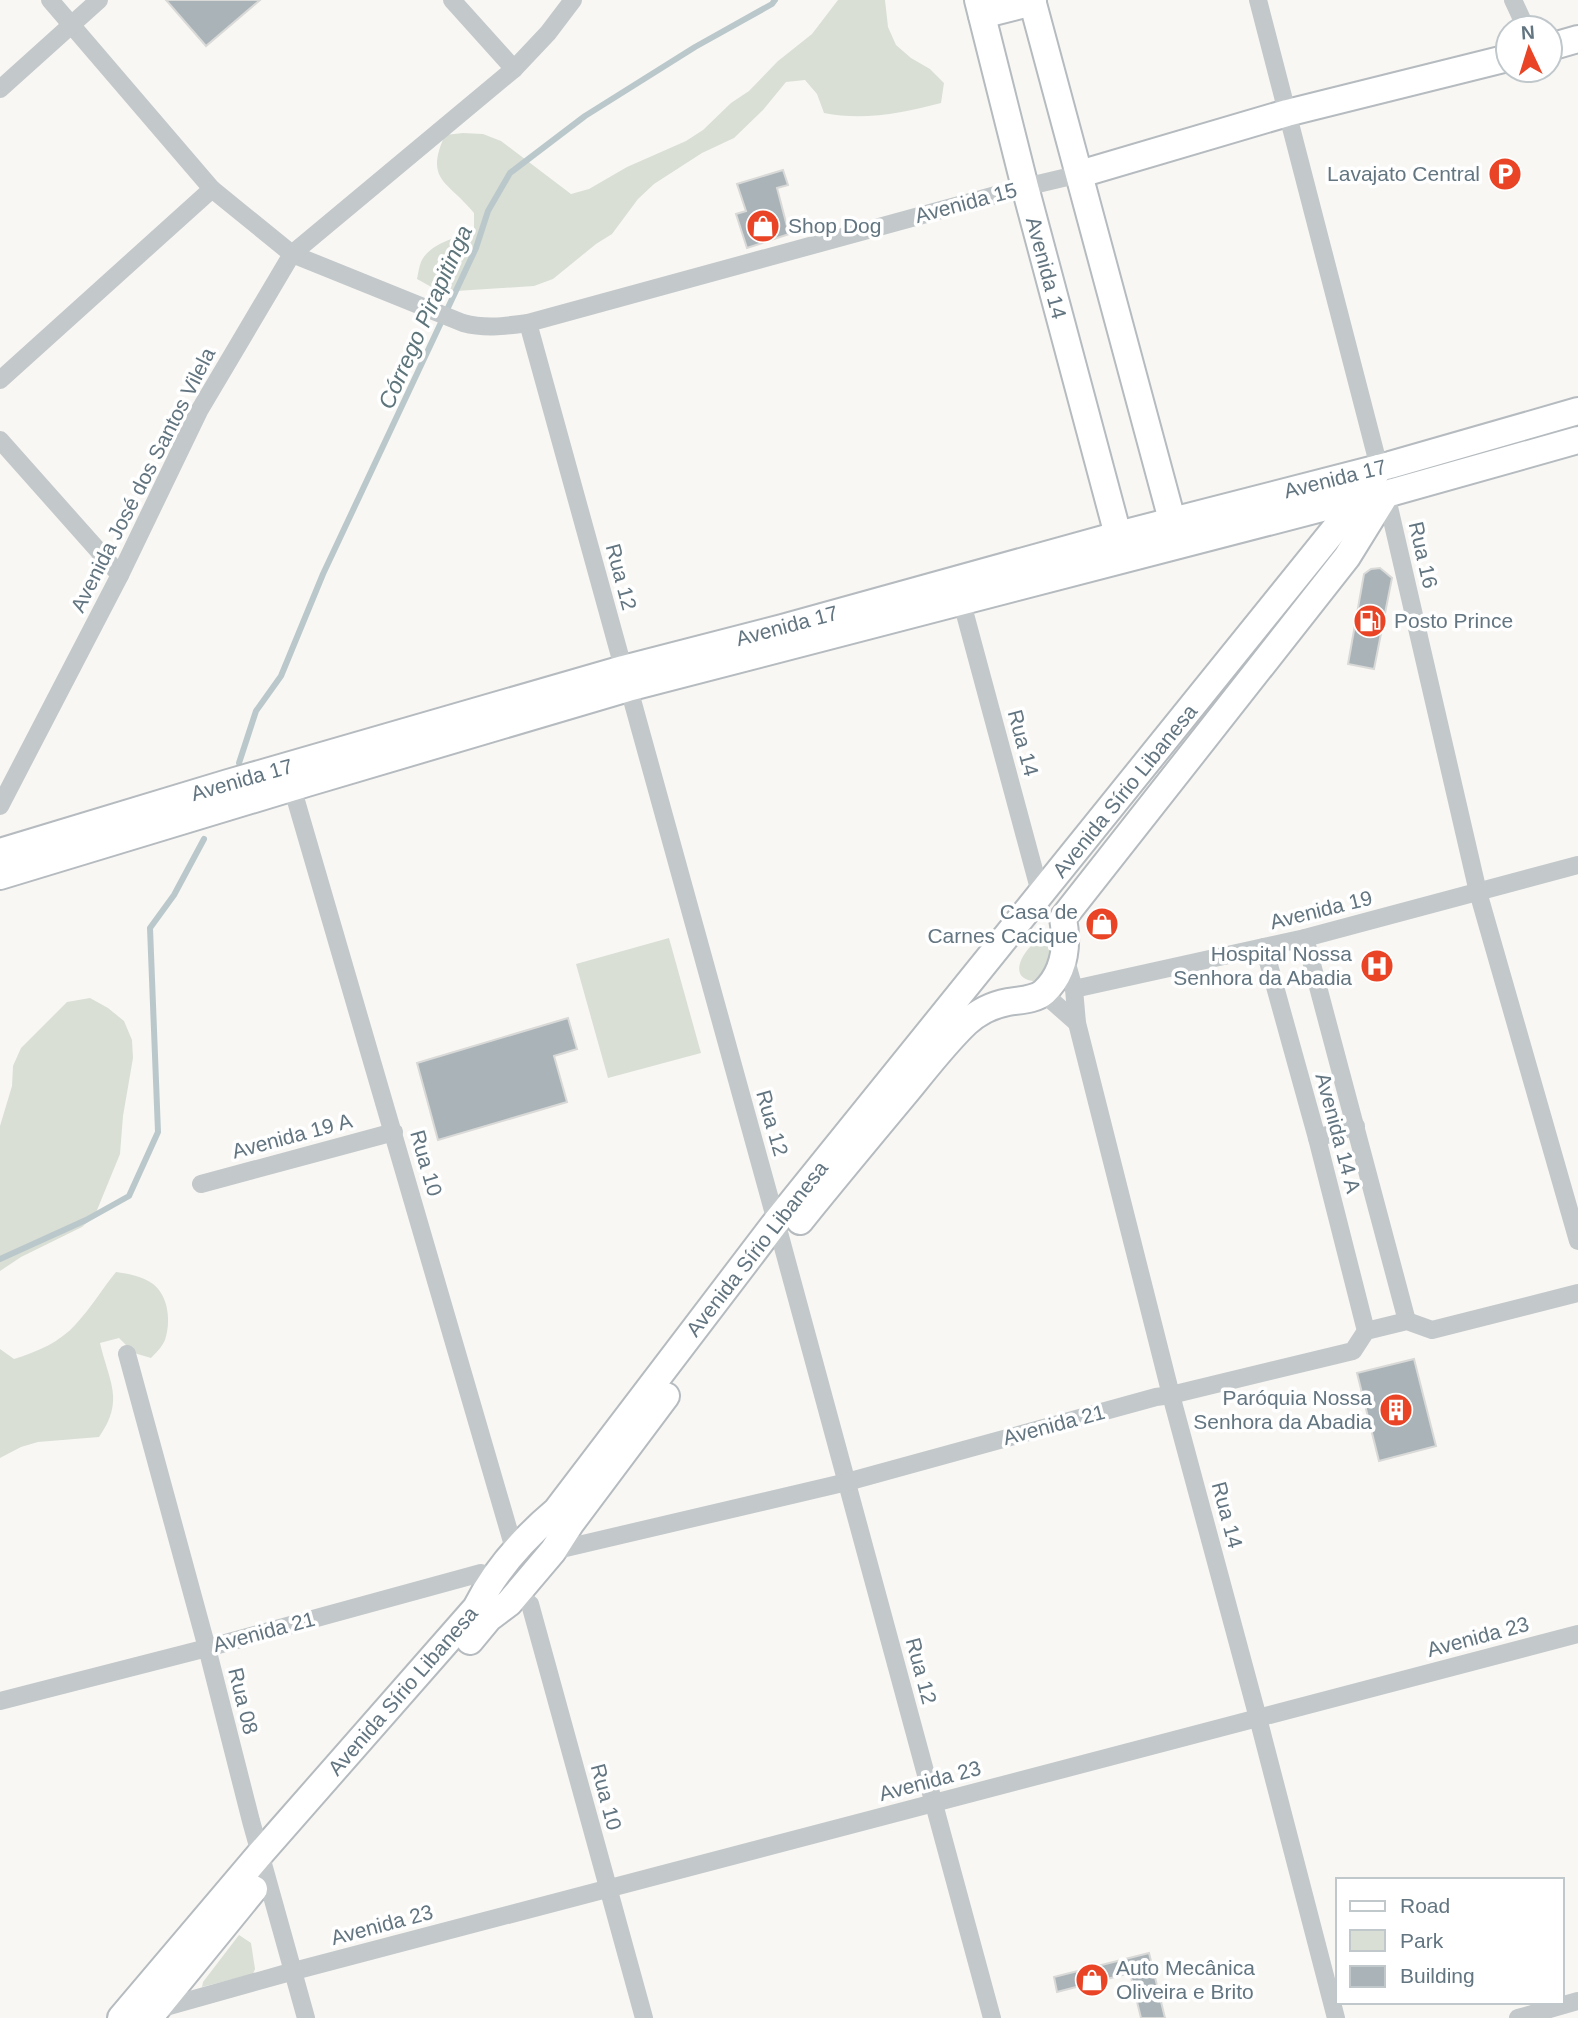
<svg xmlns="http://www.w3.org/2000/svg" width="1578" height="2018" viewBox="0 0 1578 2018" font-family="Arial,sans-serif">
<style>
.green{fill:#d9dfd5}
.lines{fill:none;stroke-linecap:round;stroke-linejoin:round}
.stream{stroke:#bbc8cb;stroke-width:6}
.building{fill:#a9b3b8;stroke:#d9d9d7;stroke-width:2}
.secondary-casing{stroke:#b5bbbf;stroke-width:30}
.street{stroke:#c3c8ca;stroke-width:18}
.secondary{stroke:#fff;stroke-width:26}
.labels{text-anchor:middle;stroke-width:7;stroke-linejoin:round;paint-order:stroke}
.poi-label{font-size:21px;fill:#627580;stroke:#fff;text-anchor:end}
.street-label{font-size:21px;fill:#627580;stroke:#fff}
.water-label{font-size:23px;font-style:italic;fill:#5d757b;stroke:#fff}
</style>
<rect width="100%" height="100%" fill="#f8f7f4"/>
<g class="green">
<path d="M838,0H885L888,27L896,45L911,58L930,69L944,83L941,103C904,113 863,121 824,113L817,94L805,80L786,82L763,110L734,138L702,153L654,184L638,199L612,234L596,244L553,279L534,286L456,291L435,289L417,279C418,274 419,267 421,262C429,244 456,237 474,232V213C448,181 424,181 445,135L463,133L483,134L501,141L571,194L589,189L627,167L686,141L703,130L731,103L749,91L778,61L812,34Z"/>
<path d="M669,938L701,1053L608,1078L576,964Z"/>
<path d="M1043,938L1056,942L1060,949L1040,981C1002,983 1024,945 1043,938Z"/>
<path d="M90,998L108,1008L124,1021L132,1040L133,1058L123,1116L120,1154L95,1215L82,1227L21,1257L0,1271V1126L12,1086L13,1066L21,1048L67,1002Z"/>
<path d="M116,1272C129,1274 142,1276 153,1284C169,1296 171,1323 165,1340C162,1347 156,1353 151,1358L134,1353L119,1338L100,1343C109,1382 125,1400 99,1437L38,1442L21,1447L0,1458V1349L14,1359C37,1352 60,1342 76,1324C91,1308 102,1289 116,1272Z"/>
<path d="M239,1935L251,1943L255,1969L253,1974L202,1987L203,1982Z"/>
</g>
<g class="lines">
<g class="stream">
<path d="M239,763L256,711L281,676L323,574L476,248L488,211L510,173L585,116L695,47L772,4L775,0"/>
<path d="M0,1259L86,1220L129,1196L158,1132L150,928L174,895L204,839"/>
</g>
</g>
<g class="building">
<path d="M166,0H260L206,46Z"/>
<path d="M783,170L788,185L777,188L789,234L747,248L736,214L746,211L737,184Z"/>
<path d="M1380,568L1392,578L1374,669L1348,664L1364,574L1371,569Z"/>
<path d="M568,1018L577,1049L554,1056L567,1102L438,1140L417,1063Z"/>
<path d="M1414,1359L1436,1446L1379,1461L1357,1373Z"/>
<path d="M1149,1953L1165,2018H1141L1130,1973L1057,1992L1054,1977Z"/>
</g>
<g class="lines">
<defs>
<g id="secondary">
<path d="M978,0L1025,187L1118,535"/>
<path d="M1032,0L1172,520"/>
<path d="M982,15L1033,2"/>
<path d="M1550,47L1578,39"/>
<path d="M1080,174L1287,113L1508,58"/>
<path d="M0,852L228,783L623,669L782,628L1118,535L1390,465L1578,411"/>
<path d="M0,876L307,783L628,688L1345,502L1386,494L1578,440"/>
<path d="M800,1221C834,1179 868,1138 903,1096C923,1072 943,1045 966,1023C978,1012 992,1005 1008,1002C1020,1000 1035,1000 1044,992C1065,972 1068,945 1063,918L1347,557L1386,494"/>
<path d="M470,1641L489,1618L509,1603L553,1551L571,1523L666,1396"/>
<path d="M121,2018L260,1854L476,1608C495,1570 524,1538 556,1511L776,1222L1359,499L1379,468"/>
<path d="M149,2018L254,1889"/>
</g>
</defs>
<use href="#secondary" class="secondary-casing"/>
<g class="street">
<path d="M50,0L212,189L292,254L463,323C486,329 505,326 528,323L1025,187L1080,174"/>
<path d="M452,0L514,69"/>
<path d="M1258,0L1386,494L1478,892L1578,1241"/>
<path d="M1513,0L1526,28"/>
<path d="M0,89L99,0"/>
<path d="M528,323L771,1203L992,2018"/>
<path d="M0,380L212,189"/>
<path d="M0,440L120,575"/>
<path d="M962,603L1041,896"/>
<path d="M292,787L515,1552"/>
<path d="M0,806L120,575L199,411L292,254L514,69L548,33L573,0"/>
<path d="M1305,938L1407,1321"/>
<path d="M1264,947L1317,1138L1366,1331"/>
<path d="M1065,957L1074,989L1077,1023L1171,1395L1258,1718L1336,2018"/>
<path d="M1074,989L1305,938L1578,865"/>
<path d="M1043,993L1077,1023"/>
<path d="M1317,1138L1356,1126"/>
<path d="M201,1184L394,1132"/>
<path d="M127,1354L207,1648L251,1821L306,2018"/>
<path d="M553,1551L847,1482L1156,1397L1171,1395L1353,1351L1366,1331L1407,1321L1432,1330L1578,1293"/>
<path d="M516,1595L530,1604L644,2018"/>
<path d="M0,1701L207,1648L481,1573L493,1578"/>
<path d="M155,2010L294,1971L1578,1634"/>
<path d="M1518,2018L1578,2001"/>
</g>
<use href="#secondary" class="secondary"/>
</g>
<defs>
<symbol id="parking-disc" viewBox="-11 -11 22 22"><circle r="9.5" fill="#e84425" stroke="#fff"/><path d="M-3.5-5.5H1a3.5 3.5 0 0 1 0 7H-1V5.5H-3.5ZM-1-3.4V-.6H.8a1.4 1.4 0 0 0 0-2.8Z" fill="#fff"/></symbol>
<symbol id="shop-disc" viewBox="-11 -11 22 22"><circle r="9.5" fill="#e84425" stroke="#fff"/><path d="M-5-2.5h2.3a2.7 3.5 0 0 1 5.4 0H5L5.5 6h-11ZM-1.5-2.5h3a1.5 2.3 0 0 0-3 0Z" fill="#fff"/></symbol>
<symbol id="fuel-disc" viewBox="-11 -11 22 22"><circle r="9.5" fill="#e84425" stroke="#fff"/><path d="M-5.5-6h7V0h2V4h1.3V-2.5L3-4.5l.8-.8L6-3V5H2.5V1h-1V6h-7ZM-4.2-4.7v3.2H.2V-4.7Z" fill="#fff"/></symbol>
<symbol id="hospital-disc" viewBox="-11 -11 22 22"><circle r="9.5" fill="#e84425" stroke="#fff"/><path d="M-5-5h3v3.5h4V-5h3V5h-3V1.5h-4V5h-3Z" fill="#fff"/></symbol>
<symbol id="building-disc" viewBox="-11 -11 22 22"><circle r="9.5" fill="#e84425" stroke="#fff"/><path d="M-4-6H4V6H1V3H-1V6H-4ZM-2.5-4.3h1.7v1.8h-1.7ZM.8-4.3h1.7v1.8H.8ZM-2.5-1h1.7V.8h-1.7ZM.8-1h1.7V.8H.8Z" fill="#fff"/></symbol>
</defs>
<g fill-rule="evenodd">
<use href="#parking-disc" x="1486" y="155" width="38" height="38"/>
<use href="#shop-disc" x="744" y="207" width="38" height="38"/>
<use href="#fuel-disc" x="1351" y="602" width="38" height="38"/>
<use href="#shop-disc" x="1083" y="905" width="38" height="38"/>
<use href="#hospital-disc" x="1358" y="947" width="38" height="38"/>
<use href="#building-disc" x="1377" y="1391" width="38" height="38"/>
<use href="#shop-disc" x="1073" y="1961" width="38" height="38"/>
</g>
<g class="labels">
<g class="poi-label">
<text x="1480" y="181">Lavajato Central</text>
<text x="788" y="233" text-anchor="start">Shop Dog</text>
<text x="1394" y="628" text-anchor="start">Posto Prince</text>
<text x="1078" y="919">Casa de<tspan x="1078" dy="24">Carnes Cacique</tspan></text>
<text x="1352" y="961">Hospital Nossa<tspan x="1352" dy="24">Senhora da Abadia</tspan></text>
<text x="1372" y="1405">Paróquia Nossa<tspan x="1372" dy="24">Senhora da Abadia</tspan></text>
<text x="1116" y="1975" text-anchor="start">Auto Mecânica<tspan x="1116" dy="24">Oliveira e Brito</tspan></text>
</g>
<g class="street-label">
<text transform="translate(966 203) rotate(-15)" y="7">Avenida 15</text>
<text transform="translate(1046 268) rotate(75)" y="7">Avenida 14</text>
<text transform="translate(1335 479) rotate(-14)" y="7">Avenida 17</text>
<text transform="translate(143 480) rotate(-63)" y="7">Avenida José dos Santos Vilela</text>
<text transform="translate(1423 555) rotate(77)" y="7">Rua 16</text>
<text transform="translate(621 577) rotate(75)" y="7">Rua 12</text>
<text transform="translate(787 626) rotate(-15)" y="7">Avenida 17</text>
<text transform="translate(1023 743) rotate(75)" y="7">Rua 14</text>
<text transform="translate(242 780) rotate(-16)" y="7">Avenida 17</text>
<text transform="translate(1125 791) rotate(-51)" y="7">Avenida Sírio Libanesa</text>
<text transform="translate(1321 910) rotate(-14)" y="7">Avenida 19</text>
<text transform="translate(772 1123) rotate(74)" y="7">Rua 12</text>
<text transform="translate(1338 1133) rotate(75)" y="7">Avenida 14 A</text>
<text transform="translate(292 1136) rotate(-15)" y="7">Avenida 19 A</text>
<text transform="translate(426 1163) rotate(74)" y="7">Rua 10</text>
<text transform="translate(757 1249) rotate(-52)" y="7">Avenida Sírio Libanesa</text>
<text transform="translate(1054 1425) rotate(-15)" y="7">Avenida 21</text>
<text transform="translate(1227 1515) rotate(75)" y="7">Rua 14</text>
<text transform="translate(264 1632) rotate(-15)" y="7">Avenida 21</text>
<text transform="translate(1478 1637) rotate(-15)" y="7">Avenida 23</text>
<text transform="translate(921 1671) rotate(75)" y="7">Rua 12</text>
<text transform="translate(403 1691) rotate(-49)" y="7">Avenida Sírio Libanesa</text>
<text transform="translate(243 1701) rotate(76)" y="7">Rua 08</text>
<text transform="translate(930 1781) rotate(-15)" y="7">Avenida 23</text>
<text transform="translate(606 1797) rotate(75)" y="7">Rua 10</text>
<text transform="translate(382 1925) rotate(-15)" y="7">Avenida 23</text>
</g>
<g class="water-label">
<text transform="translate(425 317) rotate(-66)" y="8">Córrego Pirapitinga</text>
</g>
</g>
<rect x="1336" y="1878" width="228" height="126" fill="#ffffff" stroke="#c0c8cc" stroke-width="2"/>
<rect x="1350" y="1901" width="35" height="10" fill="#ffffff" stroke="#c0c8cc" stroke-width="2"/>
<text x="1400" y="1913" font-size="21" fill="#627580">Road</text>
<rect x="1350" y="1930" width="35" height="21" fill="#d9dfd5" stroke="#c0c8cc" stroke-width="2"/>
<text x="1400" y="1948" font-size="21" fill="#627580">Park</text>
<rect x="1350" y="1966" width="35" height="21" fill="#a9b3b8" stroke="#c0c8cc" stroke-width="2"/>
<text x="1400" y="1983" font-size="21" fill="#627580">Building</text>
<g transform="translate(1529 49) rotate(356)"><circle r="33" fill="#ffffff" stroke="#c0c8cc" stroke-width="2"/>
<path d="M0-5L12 26L0 18L-12 26Z" fill="#e84425"/>
<text y="-10" font-size="19" font-weight="bold" text-anchor="middle" fill="#627580">N</text>
</g>
</svg>
